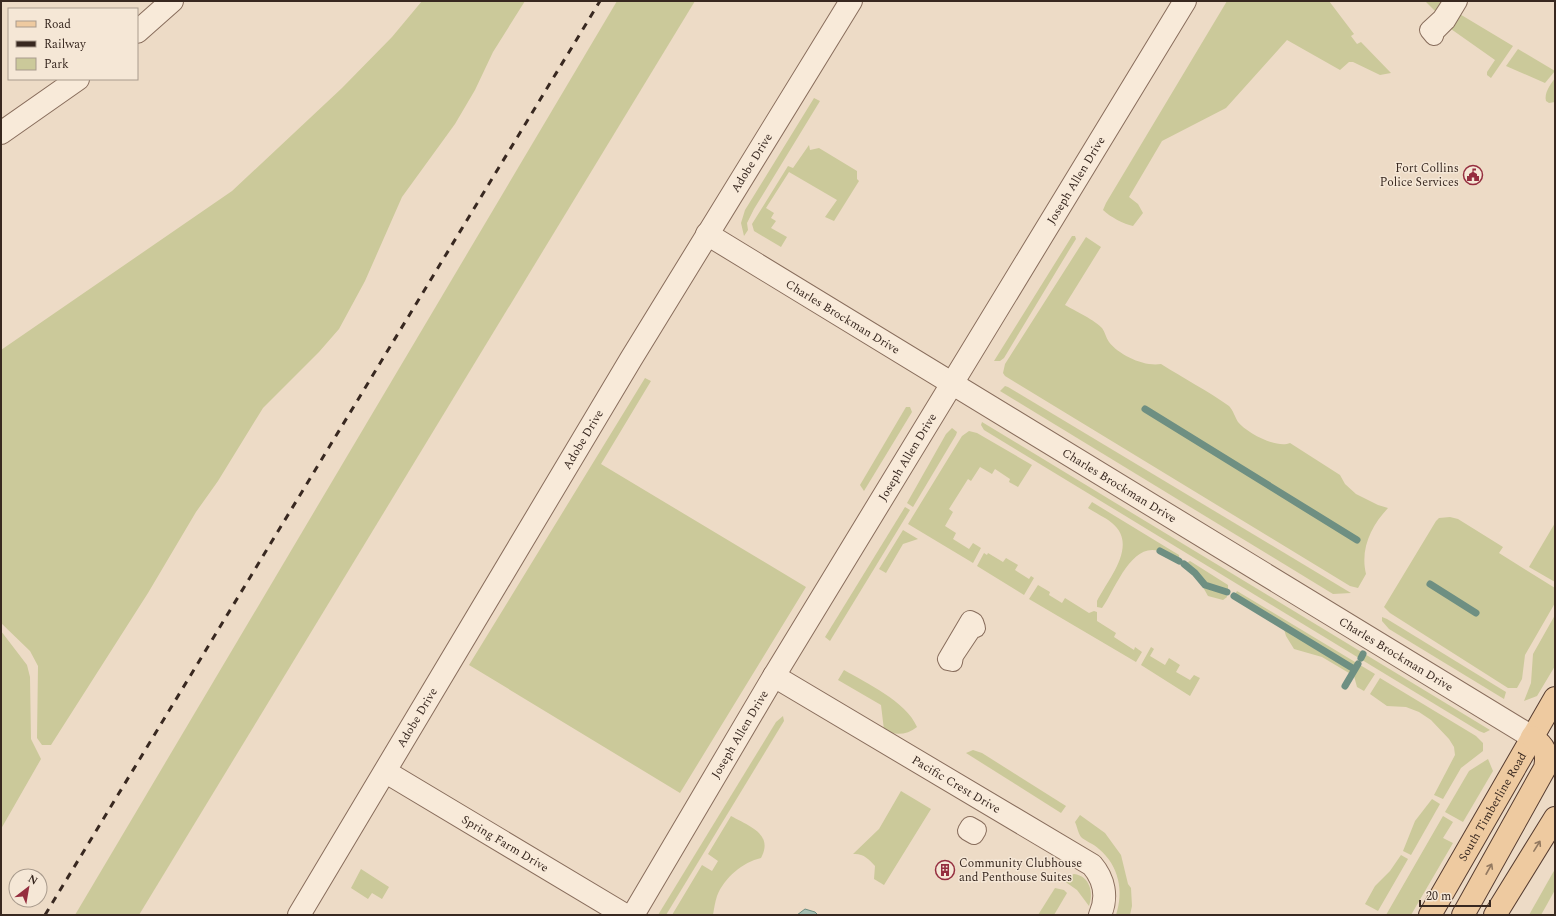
<svg xmlns="http://www.w3.org/2000/svg" width="1556" height="916" viewBox="0 0 1556 916" font-family="Spectral,serif">
<style>
.green{fill:#cbc99a}
.water{fill:#a7c1b5;stroke:#6e8f82}
.lines{fill:none;stroke-linecap:round;stroke-linejoin:round}
.stream{stroke:#6e8f82;stroke-width:7}
.pedestrian-casing{stroke:#886d5c;stroke-width:20}
.minor-casing{stroke:#886d5c;stroke-width:24}
.primary-casing{stroke:#563c30;stroke-width:24}
.pedestrian{stroke:#f8ead9;stroke-width:18}
.minor{stroke:#f8ead9;stroke-width:22}
.primary{stroke:#eecaa0;stroke-width:22}
.rail{stroke:#382820;stroke-width:3;stroke-dasharray:7 7;stroke-linecap:butt}
.oneway{stroke:#937960}
.labels{text-anchor:middle;stroke-width:3;stroke-linejoin:round;paint-order:stroke}
.street-label{font-size:12px;fill:#382820;stroke:#f5e7d6}
.poi-label{font-size:12px;fill:#382820;stroke:#f5e7d6;text-anchor:end}
</style>
<rect width="100%" height="100%" fill="#eddbc6"/>
<g class="green">
<path d="M422,1H525L493,52L475,90L455,124L402,197L365,281L339,329L319,352L263,408L218,481L196,512L148,593L51,745H42L37,738L38,666L30,651L1,623V350L232,191L342,88L392,37Z"/>
<path d="M617,1H695L139,915H75Z"/>
<path d="M1227,1H1329L1354,34L1351,36L1357,44L1361,42L1391,73L1380,75L1353,62H1349L1340,70L1287,40L1226,108L1162,141L1129,197L1138,204L1143,213L1133,226C1124,224 1110,217 1103,210L1106,203Z"/>
<path d="M1425,1H1440L1449,7L1442,18Z"/>
<path d="M1453,10L1513,46L1491,78L1487,75V72L1495,60L1451,29L1442,39Z"/>
<path d="M1518,49L1555,71L1545,83L1506,66Z"/>
<path d="M1555,78V102L1549,103L1546,101C1544,93 1550,85 1555,78Z"/>
<path d="M814,98L820,101L754,209L747,223L748,230L744,236L741,223L745,210Z"/>
<path d="M809,145L810,150L819,148L857,171V179L859,181L834,221L825,217L837,200L789,172L766,208L774,213L771,218L776,221L771,228L787,237L781,247L754,231L752,224L788,166L793,168Z"/>
<path d="M1072,236H1075L1076,239L1071,247L1004,358L1000,361H994Z"/>
<path d="M1086,237L1101,247L1065,305C1074,310 1096,321 1102,328C1105,332 1106,338 1109,342C1119,355 1144,367 1161,364C1183,378 1208,391 1229,406C1233,410 1235,417 1238,422C1247,433 1277,449 1290,443L1340,475L1345,484L1356,494L1378,505L1388,508C1371,526 1360,549 1366,574L1358,588L1350,586L1005,376L1003,373L1005,364Z"/>
<path d="M645,378L651,381L601,464L806,587L680,793L469,665Z"/>
<path d="M1005,386L1008,387L1351,593L1333,594L1000,391Z"/>
<path d="M906,407H910L912,412L864,491L860,485Z"/>
<path d="M982,422L1490,730L1484,733L1479,731L984,430L981,425Z"/>
<path d="M952,428L957,432L956,435L913,507L907,503L946,434Z"/>
<path d="M969,431L977,433L1032,465L1018,487L1009,482L1010,479L995,469L992,474L980,467L971,481L968,479L949,509L953,512L945,526L956,533L953,539L969,549L973,543L981,548L973,563L908,524L962,436Z"/>
<path d="M1092,502L1179,555V561C1173,558 1166,553 1159,551C1131,542 1115,590 1102,608L1097,607V601C1108,579 1139,545 1112,523C1105,517 1095,513 1088,508Z"/>
<path d="M905,507L910,510L830,641L825,637Z"/>
<path d="M1450,517L1458,519L1503,547L1499,553L1555,588V603L1525,655L1522,679L1517,688H1508L1390,613L1384,607L1436,521L1439,518Z"/>
<path d="M1555,523V582L1529,567Z"/>
<path d="M903,530L918,539L903,544L886,573L879,569Z"/>
<path d="M984,553L987,555L988,553L1003,562L1006,558L1018,565L1015,570L1029,579L1031,576L1034,578L1024,595L977,566Z"/>
<path d="M1190,561L1228,585V589L1226,593L1227,597L1223,600L1208,596L1195,573L1184,564Z"/>
<path d="M1038,585L1050,592L1049,595L1062,603L1065,598L1089,613L1094,611L1097,612V621L1116,633L1114,637L1134,650L1135,647L1142,652L1136,662L1029,599Z"/>
<path d="M1237,591L1375,674L1364,691L1357,687L1354,676L1322,657L1294,649L1286,636L1283,626L1234,596Z"/>
<path d="M1555,615V666L1537,696L1524,701L1531,683L1533,654Z"/>
<path d="M1382,617L1387,619L1506,692L1504,699L1389,629L1382,621Z"/>
<path d="M1,631L27,665L30,677L31,739L41,759L1,829Z"/>
<path d="M1151,647L1154,649L1150,656L1165,665L1169,658L1180,665L1176,672L1190,680L1194,675L1200,678L1190,696L1141,665Z"/>
<path d="M844,670C866,683 906,701 917,727C907,735 895,736 884,730L881,705L838,680Z"/>
<path d="M1380,678L1476,736L1483,743V751L1461,768L1443,799L1434,795L1455,755L1454,747L1449,739L1431,720L1419,712L1406,707L1387,706L1370,694Z"/>
<path d="M783,716L784,721L666,915H658L776,722Z"/>
<path d="M973,750L982,753L1066,806L1061,813L966,753Z"/>
<path d="M1488,759L1493,771L1463,822L1445,812L1469,771Z"/>
<path d="M901,791L931,809L884,885L874,879L875,866C869,859 863,853 853,854L879,829Z"/>
<path d="M1432,799L1440,804L1411,855L1403,851L1415,821Z"/>
<path d="M1080,815L1105,833L1121,855L1128,884L1131,888L1132,906L1130,915H1116C1124,891 1119,866 1099,849C1094,844 1085,841 1081,837C1078,833 1077,826 1075,822Z"/>
<path d="M731,816C749,826 774,834 761,858C743,862 724,878 717,896C715,902 714,909 713,915H672L702,865L712,871L718,861L708,854Z"/>
<path d="M1443,816L1453,822L1443,838L1453,843L1411,915H1386Z"/>
<path d="M1401,855L1408,859L1378,911L1365,904L1375,886L1390,871Z"/>
<path d="M361,869L389,887L382,899L372,893L368,899L351,888Z"/>
<path d="M1555,869V890L1541,915H1529Z"/>
<path d="M1074,874C1090,876 1094,893 1089,906L1077,890L1067,883L1062,878Z"/>
<path d="M1055,888L1064,890L1067,893L1054,915H1038Z"/>
</g>
<path class="water" d="M805,909L815,912L818,915H797Z"/>
<g class="lines">
<g class="stream">
<path d="M1145,409L1357,540"/>
<path d="M1160,551L1179,561"/>
<path d="M1184,564L1195,573L1205,585L1227,592"/>
<path d="M1430,584L1476,613"/>
<path d="M1234,596L1354,669"/>
<path d="M1361,658L1363,654"/>
<path d="M1345,686L1358,664"/>
</g>
<defs>
<g id="pedestrian">
<path d="M1453,1L1442,18L1429,30L1434,36L1435,32L1446,21L1458,1"/>
<path d="M970,620L974,622L976,628L972,629L954,656L953,662L948,661L947,659Z"/>
<path d="M970,826L977,830L974,835L967,831Z"/>
</g>
<g id="minor">
<path d="M137,32L172,1"/>
<path d="M1,133L78,79"/>
<path id="s1" d="M707,234L1532,737"/>
<path id="s2" d="M774,676L1092,865C1104,879 1108,897 1100,915"/>
<path id="s3" d="M386,772L625,915"/>
<path id="s4" d="M299,915L631,359L851,1"/>
<path id="s5" d="M633,915L774,676L1185,1"/>
</g>
<g id="primary">
<path id="s6" d="M1430,915L1555,698"/>
<path d="M1463,915L1545,768C1548,753 1545,746 1532,737"/>
<path d="M1495,915L1555,818"/>
</g>
</defs>
<use href="#pedestrian" class="pedestrian-casing"/>
<use href="#minor" class="minor-casing"/>
<use href="#primary" class="primary-casing"/>
<use href="#pedestrian" class="pedestrian"/>
<use href="#minor" class="minor"/>
<use href="#primary" class="primary"/>
<path class="rail" d="M45,915L600,1"/>
</g>
<defs><path id="oneway-shaft" d="M-6 0H5M1.5-3L5.5 0L1.5 3" fill="none" stroke-width="1.6" stroke-linecap="round" stroke-linejoin="round"/></defs>
<g class="oneway">
<use href="#oneway-shaft" transform="translate(1537 846) rotate(-58)"/>
<use href="#oneway-shaft" transform="translate(1489 869) rotate(-61)"/>
</g>
<defs>
<symbol id="civic-ring" viewBox="-11 -11 22 22"><circle r="9.5" fill="#f5e7d6" stroke="#952e3f" stroke-width="1.5"/><path d="M-.6-6.5H3V-4.5H.6V-3L4-1V1h2V6H-6V1h2V-1L-.6-3ZM-1.2 2.5V6h2.4V2.5Z" fill="#952e3f"/></symbol>
<symbol id="building-ring" viewBox="-11 -11 22 22"><circle r="9.5" fill="#f5e7d6" stroke="#952e3f" stroke-width="1.5"/><path d="M-4-6H4V6H1V3H-1V6H-4ZM-2.5-4.3h1.7v1.8h-1.7ZM.8-4.3h1.7v1.8H.8ZM-2.5-1h1.7V.8h-1.7ZM.8-1h1.7V.8H.8Z" fill="#952e3f"/></symbol>
</defs>
<g fill-rule="evenodd">
<use href="#civic-ring" x="1462" y="164" width="22" height="22"/>
<use href="#building-ring" x="934" y="859" width="22" height="22"/>
</g>
<g class="labels">
<g class="street-label">
<text dy="4" stroke="none"><textPath href="#s4" startOffset="878">Adobe Drive</textPath></text>
<text dy="4" stroke="none"><textPath href="#s5" startOffset="858">Joseph Allen Drive</textPath></text>
<text dy="4" stroke="none"><textPath href="#s1" startOffset="159">Charles Brockman Drive</textPath></text>
<text dy="4" stroke="none"><textPath href="#s4" startOffset="554">Adobe Drive</textPath></text>
<text dy="4" stroke="none"><textPath href="#s5" startOffset="534">Joseph Allen Drive</textPath></text>
<text dy="4" stroke="none"><textPath href="#s1" startOffset="483">Charles Brockman Drive</textPath></text>
<text dy="4" stroke="none"><textPath href="#s1" startOffset="807">Charles Brockman Drive</textPath></text>
<text dy="4" stroke="none"><textPath href="#s4" startOffset="230">Adobe Drive</textPath></text>
<text dy="4" stroke="none"><textPath href="#s5" startOffset="210">Joseph Allen Drive</textPath></text>
<text dy="4" stroke="none"><textPath href="#s2" startOffset="212">Pacific Crest Drive</textPath></text>
<text dy="4" stroke="none"><textPath href="#s6" startOffset="125">South Timberline Road</textPath></text>
<text dy="4" stroke="none"><textPath href="#s3" startOffset="139">Spring Farm Drive</textPath></text>
</g>
<g class="poi-label">
<text x="1459" y="172">Fort Collins<tspan x="1459" dy="14">Police Services</tspan></text>
<text x="959" y="867" text-anchor="start">Community Clubhouse<tspan x="959" dy="14">and Penthouse Suites</tspan></text>
</g>
</g>
<rect width="1556" height="916" fill="none" stroke="#382820" stroke-width="4"/>
<rect x="8" y="8" width="130" height="72" fill="#f5e7d6" stroke="#a99b8d"/>
<rect x="16" y="21" width="20" height="6" fill="#eecaa0" stroke="#a99b8d"/>
<text x="44" y="28" font-size="12" fill="#382820">Road</text>
<rect x="16" y="41" width="20" height="6" fill="#382820" stroke="#a99b8d"/>
<text x="44" y="48" font-size="12" fill="#382820">Railway</text>
<rect x="16" y="58" width="20" height="12" fill="#cbc99a" stroke="#a99b8d"/>
<text x="44" y="68" font-size="12" fill="#382820">Park</text>
<g transform="translate(28 888) rotate(31)"><circle r="19" fill="#f5e7d6" stroke="#a99b8d"/>
<path d="M0-3L7 15L0 10L-7 15Z" fill="#952e3f"/>
<text y="-6" font-size="11" font-weight="bold" text-anchor="middle" fill="#382820">N</text>
</g>
<path d="M1420 900v6h70v-6" fill="none" stroke="#382820" stroke-width="2"/>
<text x="1426" y="900" font-size="12" fill="#382820" stroke="#f5e7d6" stroke-width="3" paint-order="stroke">20 m</text>
</svg>
